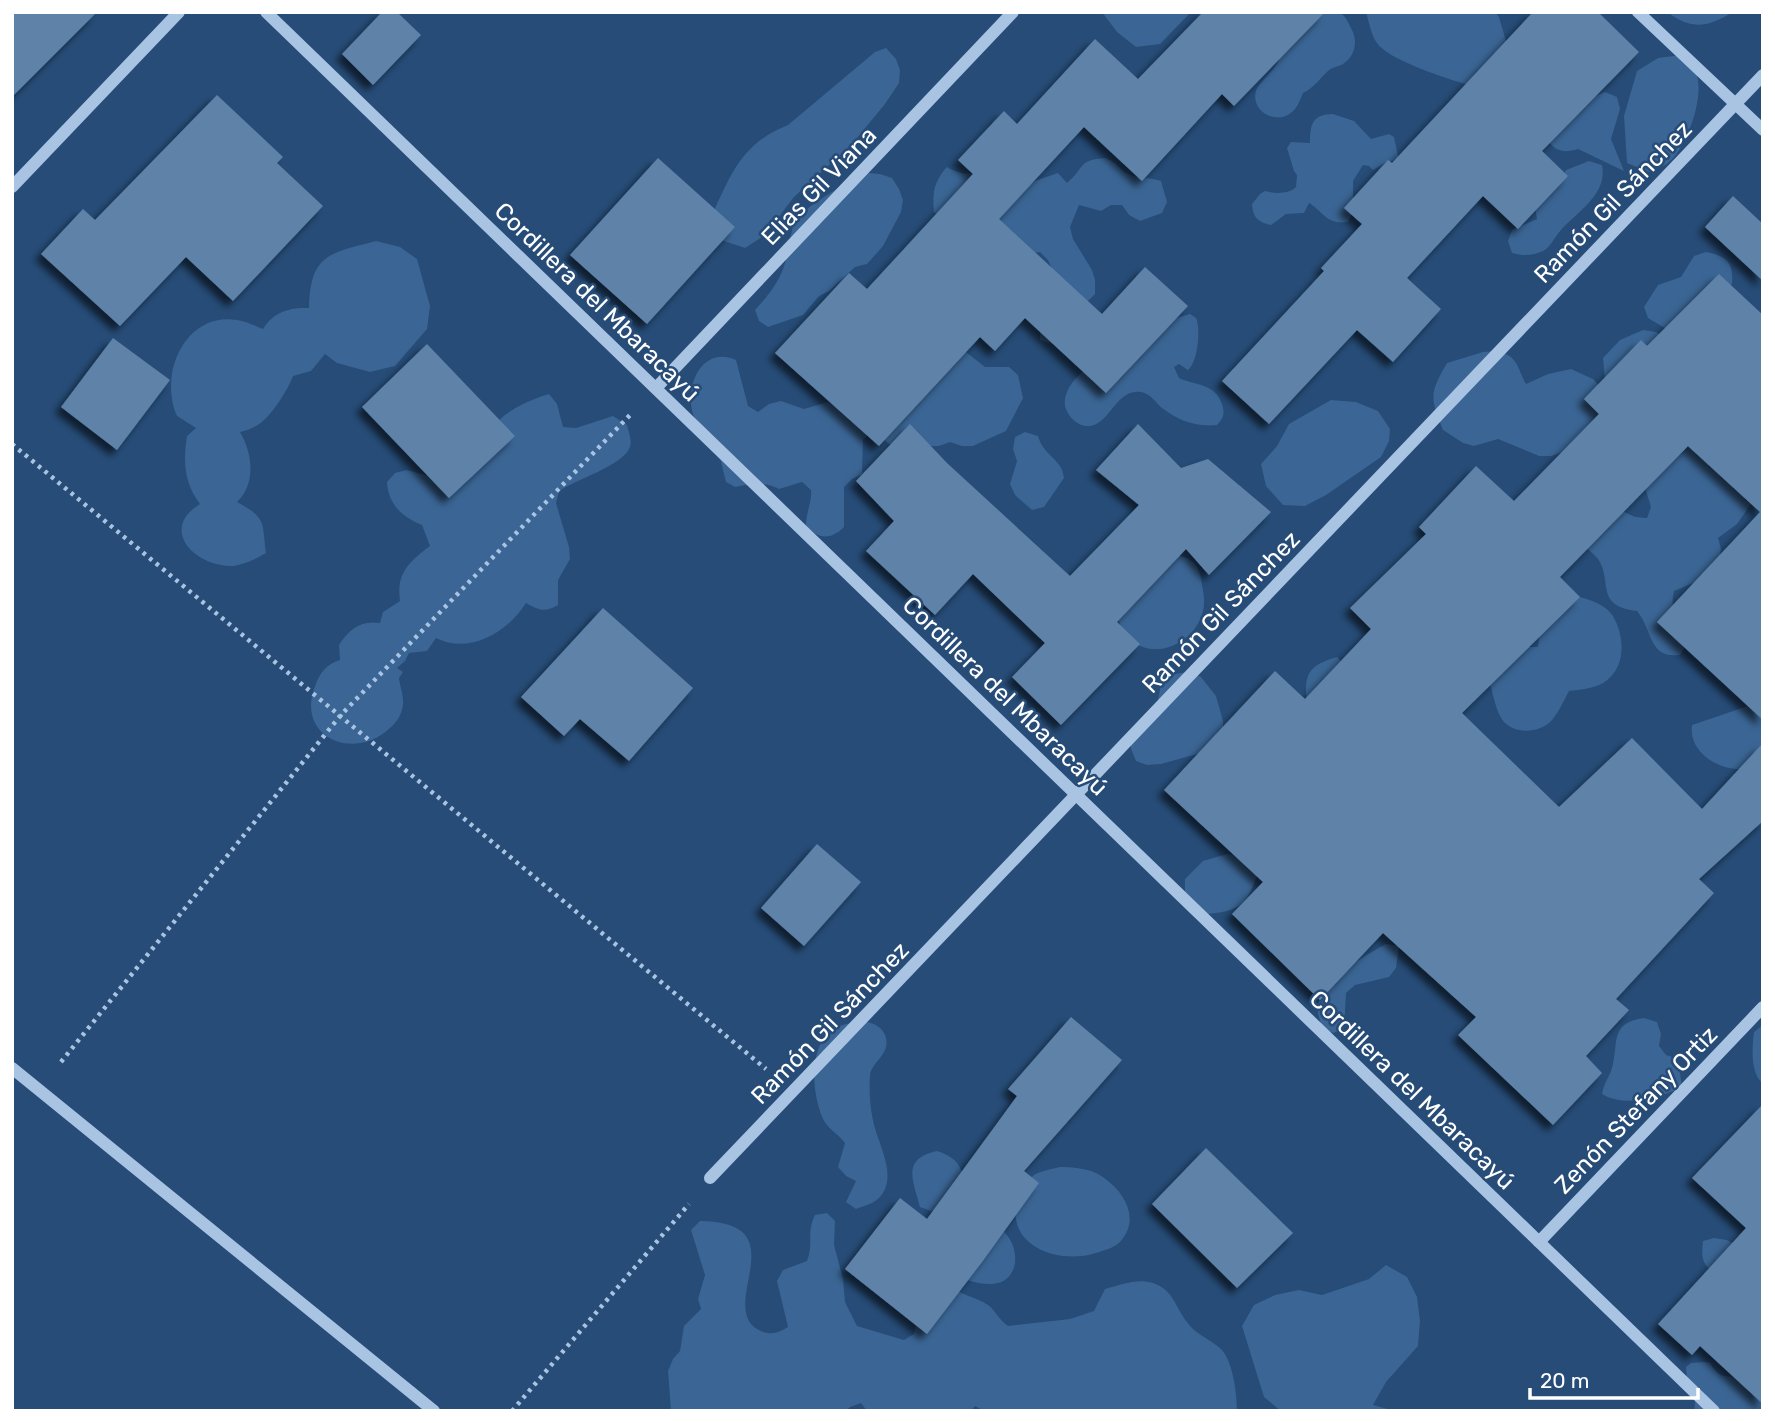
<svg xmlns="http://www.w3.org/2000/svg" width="1775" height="1423" viewBox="0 0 1775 1423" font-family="Rubik,sans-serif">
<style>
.green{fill:#3a6594}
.building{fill:#5f82a9;filter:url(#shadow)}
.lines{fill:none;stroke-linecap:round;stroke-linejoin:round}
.path{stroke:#a8c4e2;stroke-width:4.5;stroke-dasharray:3.5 5;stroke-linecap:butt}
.minor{stroke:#a8c4e2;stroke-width:12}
.labels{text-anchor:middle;stroke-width:5;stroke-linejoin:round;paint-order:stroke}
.street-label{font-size:24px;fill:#fff;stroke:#264c77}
</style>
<defs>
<filter id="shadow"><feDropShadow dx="-6" dy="6" stdDeviation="3.5" flood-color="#0009"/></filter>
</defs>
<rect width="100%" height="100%" fill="#264c77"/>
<g class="green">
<path d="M1102,12H1191L1160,44L1136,47L1117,32Z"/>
<path d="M1281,12H1339C1346,16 1348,22 1352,30C1358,42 1355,56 1343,64C1338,67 1332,67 1328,71C1319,79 1315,87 1303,93C1300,100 1298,107 1292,112C1277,126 1250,111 1256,91C1258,83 1274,72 1279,60L1272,51Z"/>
<path d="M1366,12H1495L1499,17L1510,55L1476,87C1454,81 1389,61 1377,43C1371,35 1369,22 1366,12Z"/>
<path d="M1667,12H1733C1706,28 1692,30 1667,12Z"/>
<path d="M886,48L896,59L900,70L899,83L885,104L852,144L794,197L765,235L745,248L721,240L712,215C731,174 742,143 788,125L875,52Z"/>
<path d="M1681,55C1685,60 1692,65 1695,71C1707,92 1687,148 1669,162C1664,167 1655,169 1649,172L1627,163L1624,116L1637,71L1658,58Z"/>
<path d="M1605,92L1617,97L1620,109L1611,139L1624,171L1578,149C1564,153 1557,152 1548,141L1593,97Z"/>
<path d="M1333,114L1354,121L1371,139L1389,134L1394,137L1398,156L1393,161H1388L1373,170L1369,166L1363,165L1353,181V211L1348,222C1326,225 1324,212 1309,203L1304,213L1286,214L1271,225C1258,222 1253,218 1252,204L1260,194L1265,191C1275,194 1289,194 1296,187L1297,175L1294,171L1287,148L1291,142L1310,143C1310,125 1312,114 1333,114Z"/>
<path d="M1105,158C1119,163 1118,169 1128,174C1138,179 1150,177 1161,181L1167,202L1162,213L1140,221L1129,215L1122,205H1111L1101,211L1079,205L1070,227L1073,239L1092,270L1095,280V294L1087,302L1064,341L1052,344L1040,340V303L1053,271L1048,260L1040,252L1016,256L953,229L934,212C932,193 934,181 947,167C964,177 975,174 994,168L1025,188L1035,181L1058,173L1067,183C1085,168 1077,160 1105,158Z"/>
<path d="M1589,161L1602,165C1608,194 1578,211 1561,230C1555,236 1551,247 1543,251C1533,256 1522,256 1512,253L1508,241L1512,230L1537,219L1535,207L1561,181L1566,170Z"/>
<path d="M868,173L880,174L892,178L899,189L903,200L901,212L883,246L867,264L855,267L829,291L819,296L803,315L768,327L759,321L755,310C766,298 777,285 783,269C789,254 789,236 795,221C800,210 854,177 868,173Z"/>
<path d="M376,241L400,247L417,259L430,306L427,329L395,366L370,372L337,363L325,354L311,371L293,376C288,390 269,420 256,426C251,429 245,431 240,432C253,454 256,484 237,502C267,518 262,522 266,553C256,559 241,566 230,566C194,565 159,529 200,504C184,483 183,461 187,436L196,428L177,416C171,403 170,387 172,373C178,341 202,314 237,320C246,321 255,326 263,329C273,312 290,307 309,308C310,254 330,253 376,241Z"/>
<path d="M1706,252C1726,256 1734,262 1732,284L1668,330L1648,318L1644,307L1658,285L1681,277L1694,256Z"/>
<path d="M1190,314L1196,318C1201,329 1198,362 1188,370L1179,364L1174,367L1179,378C1196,386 1215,383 1222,404C1225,413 1224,418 1217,425C1196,427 1179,421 1162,408C1155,402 1151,394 1141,392C1114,388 1110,429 1085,426C1077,425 1069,417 1066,409C1061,394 1074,378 1086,369C1094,362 1105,358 1114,352C1139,338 1162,321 1190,314Z"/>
<path d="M1643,330L1656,332L1666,338L1605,381L1603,358L1620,340Z"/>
<path d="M931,340L966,352L985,367H1009L1018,375L1023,398L1006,431L973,446H962L950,442L939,446L893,447L874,432L863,439L862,474L852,479L844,487V527C831,540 818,540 806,525C806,512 812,503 811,490L802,482L779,489C764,481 752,484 735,487L726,482L720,458L722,446C714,434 700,431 695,419C682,391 700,344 736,360L748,406L758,412L769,404L781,401L804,409L828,402L840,407Z"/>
<path d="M1495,351C1518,355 1516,365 1526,384L1548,374L1571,369L1593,379L1601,388L1607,424L1584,445L1551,456H1539L1498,439L1474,446L1463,443L1443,430C1430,397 1429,394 1447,363L1483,352Z"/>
<path d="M549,394L557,404L563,427L576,428L613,416L627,425C629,433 632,440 630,447C624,465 575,480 559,491L556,503L569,547L570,559L558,580V605C544,613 539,610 526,603C508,632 469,655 436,638L427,651L409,653L405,661L397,668L403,672L399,678C400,687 404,695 403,705C402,714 397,722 390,728C355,762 295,738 315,686C320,673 326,664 340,660L339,645C349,629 361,620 380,623L383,612L400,601C396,573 409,562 430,546L422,525C402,517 388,504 387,482L395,473L407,470L454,483C485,436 491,412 549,394Z"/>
<path d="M1331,400L1356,402L1378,411L1390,429L1389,441L1381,457L1326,495L1305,506L1283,505L1266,486L1261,464L1277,446L1289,424Z"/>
<path d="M1025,432L1038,436C1044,457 1062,458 1064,478L1044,507L1032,510L1015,495L1010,484L1017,461L1013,449L1015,437Z"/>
<path d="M1691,440L1747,483L1751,504L1737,524L1718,538L1721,549L1717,573L1674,591C1669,610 1679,627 1686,645L1680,655C1648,659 1653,630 1637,611C1594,606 1613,581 1598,559C1594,554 1587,549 1582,544L1612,506L1635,517L1647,518L1651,507L1644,484Z"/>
<path d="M1170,555C1186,555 1198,561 1201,578C1202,587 1205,596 1204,605C1200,644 1148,667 1124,632C1117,622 1117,611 1115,601Z"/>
<path d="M1580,597C1591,600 1606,605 1613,616C1625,637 1626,666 1606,681C1597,688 1580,690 1569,691C1564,700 1559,712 1552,720C1539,735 1509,735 1500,716C1495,706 1493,694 1490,684L1526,647H1538L1541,624Z"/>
<path d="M1337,657L1355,677L1307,701C1303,673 1310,665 1337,657Z"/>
<path d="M1190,672L1201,677L1216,696L1223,721V732L1208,751L1161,764L1147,765L1136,761L1131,749L1130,738C1138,729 1147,721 1153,712C1167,691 1148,675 1190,672Z"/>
<path d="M1748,706L1759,712L1763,720V761C1756,764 1748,769 1741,769C1717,770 1688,751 1692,725Z"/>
<path d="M1227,854L1239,855L1258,873C1247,903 1241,911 1208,914L1185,892V879L1203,861Z"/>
<path d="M1386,944L1399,946L1396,968L1389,977L1355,985L1346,993L1344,1029L1333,1033L1323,1028C1320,1021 1317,1014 1318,1006C1320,981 1366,955 1386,944Z"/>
<path d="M1644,1018L1657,1022L1661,1034L1659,1046L1666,1055L1678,1059L1682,1087C1659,1098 1625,1108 1602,1094C1604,1082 1609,1078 1612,1068C1619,1042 1609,1023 1644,1018Z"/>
<path d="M862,1021C873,1023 883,1026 886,1038C890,1055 871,1062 870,1076C869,1089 870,1107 873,1120C877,1143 899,1176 880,1197C875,1203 864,1206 856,1209L846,1202L856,1181L846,1176L838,1167L845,1143C838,1134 828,1129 823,1119C812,1094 807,1044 835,1028C842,1024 853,1023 862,1021Z"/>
<path d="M1763,1025V1084C1750,1073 1752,1047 1754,1032Z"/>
<path d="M937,1151C970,1161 959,1181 974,1205C982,1218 1000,1224 1009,1238C1014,1245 1016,1255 1015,1263C1009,1297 968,1282 948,1272L942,1215L920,1207C913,1180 901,1159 937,1151Z"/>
<path d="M1060,1167C1071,1167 1085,1168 1096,1173C1121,1186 1143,1217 1120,1242C1114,1248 1105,1250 1096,1253C1063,1264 1010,1250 1016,1206C1018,1193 1023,1184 1034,1175C1041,1171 1052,1169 1060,1167Z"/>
<path d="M827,1213L835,1221L834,1245L843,1279L845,1302L857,1326L904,1340L914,1334L916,1322L951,1286C962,1296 976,1297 988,1305C996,1311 998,1319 1008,1326L1070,1319L1094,1311L1105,1289C1120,1285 1137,1278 1153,1283C1174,1290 1175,1307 1187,1322C1195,1334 1210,1339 1221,1349C1233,1361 1237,1394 1237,1411H984L975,1406L971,1411H867L861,1403L850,1407L846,1411H671L668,1371L673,1359L680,1351L684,1326L701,1309L698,1299L705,1275L691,1230L700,1221C803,1222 710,1312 763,1332C773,1335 780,1332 788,1327L777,1281L783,1270L807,1261C814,1242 806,1233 815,1215Z"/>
<path d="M1714,1238L1727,1240L1748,1251L1714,1273C1702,1264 1701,1257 1703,1241Z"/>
<path d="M1386,1265L1407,1277L1417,1297L1420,1321L1418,1346L1386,1382L1373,1405L1395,1411H1281L1264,1397L1242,1326L1254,1305L1275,1295L1299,1290L1322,1295L1369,1279Z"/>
<path d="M1704,1362L1710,1363C1721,1382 1726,1373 1744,1380C1750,1383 1757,1389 1763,1394V1411H1694L1696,1395L1687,1380L1686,1367L1691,1363Z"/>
</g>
<g class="building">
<path d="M12,12H97L12,97Z"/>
<path d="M382,12H397L421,35L373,85L342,54Z"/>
<path d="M1203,12H1325L1234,106L1222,94L1142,181L1084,127L999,219L1102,314L1145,267L1188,306L1106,393L1025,318L995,351L980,337L879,446L775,353L849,273L867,289L973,174L958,160L1004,111L1017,124L1095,39L1138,79Z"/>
<path d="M1533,12H1598L1639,52L1542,151L1568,176L1518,229L1483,196L1407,278L1441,309L1393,362L1357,330L1269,424L1222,381L1324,271L1321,268L1362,224L1344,208L1388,160L1392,163Z"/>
<path d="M217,95L283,157L277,163L323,206L233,301L186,257L120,326L41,254L83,209L95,220Z"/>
<path d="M658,158L735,227L647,324L570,255Z"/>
<path d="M1733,196L1763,224V281L1705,227Z"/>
<path d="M1719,274L1763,315V720L1657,622L1760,512L1688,446L1560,577L1580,597L1462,713L1559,807L1632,738L1702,809L1763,743V821L1699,879L1714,893L1616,999L1629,1010L1586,1056L1602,1073L1553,1125L1458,1035L1476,1017L1383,933L1320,1000L1232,914L1263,882L1164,790L1275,671L1305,699L1371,629L1350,608L1426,534L1419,527L1476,466L1514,501L1599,414L1584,399L1641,340L1647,346Z"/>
<path d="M113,338L170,380L117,450L61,407Z"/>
<path d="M427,344L515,436L449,498L362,407Z"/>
<path d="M910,424L947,463L1070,576L1139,505L1096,470L1138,424L1181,468L1208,459L1271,512L1209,575L1186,549L1117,622L1140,644L1061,725L1012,677L1045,643L973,574L935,615L866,551L894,521L856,481Z"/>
<path d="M603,608L693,688L629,761L580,719L564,736L521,697Z"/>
<path d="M817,844L861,882L804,946L761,908Z"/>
<path d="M1071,1017L1122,1060L1024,1171L1039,1183L982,1262L927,1334L845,1269L900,1198L927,1219L1017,1096L1008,1089Z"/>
<path d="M1763,1104V1404L1700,1346L1692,1355L1658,1324L1746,1228L1692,1178Z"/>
<path d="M1206,1148L1293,1233L1237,1288L1152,1204Z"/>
</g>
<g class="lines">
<g class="path">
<path d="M12,444L766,1069"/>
<path d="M61,1062L340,716L630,415"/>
<path d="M512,1411L689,1204"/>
</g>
<g class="minor">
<path d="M266,12L1714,1411"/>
<path d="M1638,12L1763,130"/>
<path d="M12,187L179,12"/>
<path d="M656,388L1013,12"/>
<path d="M12,1068L434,1411"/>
<path d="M710,1178L1763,75"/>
<path d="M1539,1242L1763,1007"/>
</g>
</g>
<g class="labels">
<g class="street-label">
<text transform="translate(819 186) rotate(-46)" y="8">Elias Gil Viana</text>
<text transform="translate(1613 202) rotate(-46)" y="8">Ramón Gil Sánchez</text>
<text transform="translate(597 302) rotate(44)" y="8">Cordillera del Mbaracayú</text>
<text transform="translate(1221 612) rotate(-46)" y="8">Ramón Gil Sánchez</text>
<text transform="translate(1005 696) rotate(44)" y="8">Cordillera del Mbaracayú</text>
<text transform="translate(830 1023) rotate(-46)" y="8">Ramón Gil Sánchez</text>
<text transform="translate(1412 1090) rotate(44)" y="8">Cordillera del Mbaracayú</text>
<text transform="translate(1636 1110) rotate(-46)" y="8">Zenón Stefany Ortiz</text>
</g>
</g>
<rect width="1775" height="1423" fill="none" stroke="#ffffff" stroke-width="28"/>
<path d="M1530 1388v10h168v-10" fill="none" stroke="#ffffff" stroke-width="3.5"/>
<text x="1540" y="1388" font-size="21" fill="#ffffff" stroke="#264c77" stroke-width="5" paint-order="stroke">20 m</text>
</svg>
